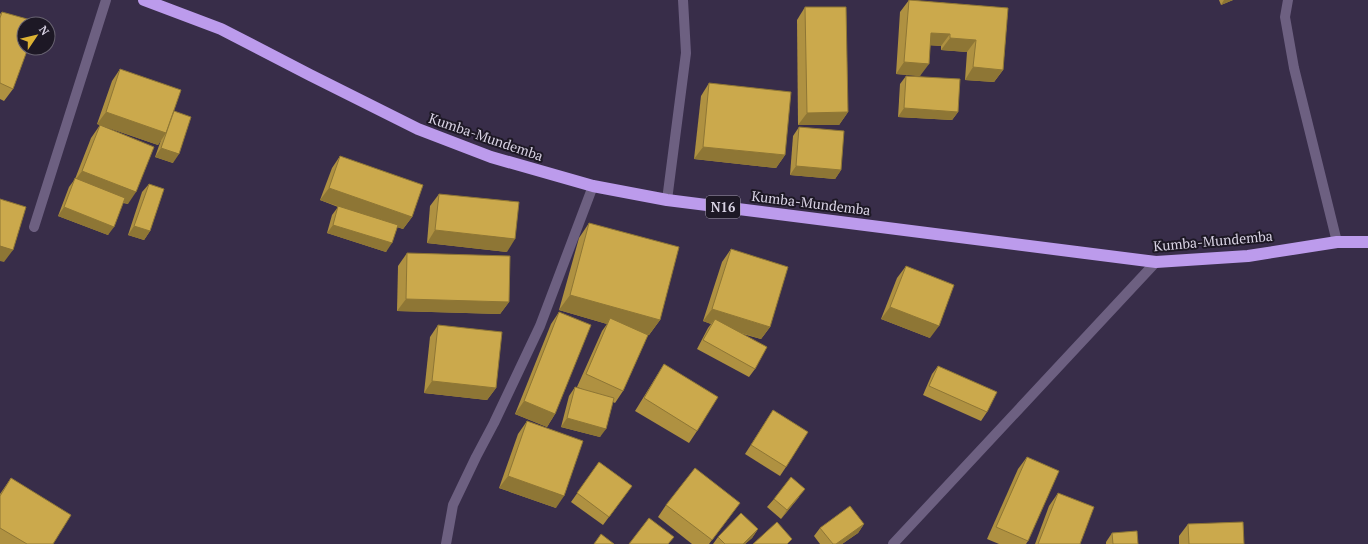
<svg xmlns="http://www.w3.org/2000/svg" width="1368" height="544" viewBox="0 0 1368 544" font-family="'PT Serif',serif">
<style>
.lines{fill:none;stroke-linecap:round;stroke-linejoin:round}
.minor{stroke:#6d6081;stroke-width:10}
.highway{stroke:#bc9bec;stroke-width:12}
.wall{fill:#af9141}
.shaded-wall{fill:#8e7635}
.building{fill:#cba94c;stroke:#8e7635}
.labels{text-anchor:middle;stroke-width:4;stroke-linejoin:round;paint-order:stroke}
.shield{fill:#1d1825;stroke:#a19bab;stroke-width:1}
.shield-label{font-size:13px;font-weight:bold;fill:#d9d3e4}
.street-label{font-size:14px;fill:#d9d3e4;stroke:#1d1825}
</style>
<rect width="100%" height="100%" fill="#382d49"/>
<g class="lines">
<g class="minor">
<path d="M1288,0L1285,17L1294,68L1337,242"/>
<path d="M667,200L686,53L683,0"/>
<path d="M34,227L106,0"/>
<path d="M446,544L453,505L476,457L494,423L540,326L593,186"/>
<path d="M893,544L1156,262"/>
</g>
<path class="highway" d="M144,0L221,29L310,75L418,129L491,157L593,186L667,200L1156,262L1248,256L1337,242H1368"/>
</g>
<g class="wall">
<path d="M909,0L1008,8L1003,70L994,82L965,80L967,52L941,50V46L930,45L920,76L896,74L900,12Z"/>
<path d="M1219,0H1233L1221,5Z"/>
<path d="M805,7L848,112L839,125H798L797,20Z"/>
<path d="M2,12L13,89L4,101L0,99V14Z"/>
<path d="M120,69L173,111V163L155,157L161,140L158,145L97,124L112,81Z"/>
<path d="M906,76L958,112L952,120L898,117L900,84Z"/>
<path d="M709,83L785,155L776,168L694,159L701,96Z"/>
<path d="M100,125L128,204L123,203L108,235L58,216L69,187L75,179L91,138Z"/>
<path d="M799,127L841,170L835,179L790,175L793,136Z"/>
<path d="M340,156L412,217L403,229L397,227L386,252L327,233L332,215L338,207L320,200L332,168Z"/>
<path d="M149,184L150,231L144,240L128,235L142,192Z"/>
<path d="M439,194L507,252L427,243L430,206Z"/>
<path d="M589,223L660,320L649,335H648L623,391L615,403L613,402L600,437L561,427L569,396L575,387L585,390L577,387L602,331L607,324L559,310L579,238Z"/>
<path d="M731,249L770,327L761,339L739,333L755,369L749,377L697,349L708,328L711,324L703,321L722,262Z"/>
<path d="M407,253L509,302L500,314L397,311L398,266Z"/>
<path d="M906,266L930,338L881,319L897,278Z"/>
<path d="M559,312L555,414L547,427L515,414L551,324Z"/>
<path d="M438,325L496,388L487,400L424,393L430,337Z"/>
<path d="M664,364L697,431L689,443L635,411L656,377Z"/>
<path d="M938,366L987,412L981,421L923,395L932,374Z"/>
<path d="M773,410L786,467L780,476L745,454Z"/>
<path d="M527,421L556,508L499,488L518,434Z"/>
<path d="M1027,457L1028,541L1026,544H999L987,539L1018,469Z"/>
<path d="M599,462L632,486L603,525L571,502Z"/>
<path d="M11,478L53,544H0V494Z"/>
<path d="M1058,493L1080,544H1035L1049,506Z"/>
<path d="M799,497L781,519L767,507L774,499Z"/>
<path d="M666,505L731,515L709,544H692L658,517Z"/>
<path d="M864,524L858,533L842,544H820L814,536L820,528Z"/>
<path d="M1188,524L1244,544H1179V536Z"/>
<path d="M758,529L752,538L745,544H713L718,537Z"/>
<path d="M1112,533L1138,544H1106V542Z"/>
</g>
<g class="shaded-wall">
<path d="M1224,0H1233L1221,5Z"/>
<path d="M931,33L950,34L941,46L922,45Z"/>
<path d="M950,38L976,40L967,52L941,50Z"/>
<path d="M904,62L929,64L920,76L896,74Z"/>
<path d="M973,67L1003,70L994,82L965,80Z"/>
<path d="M904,108L958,112L952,120L898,117Z"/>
<path d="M106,112L166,133L158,145L97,124Z"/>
<path d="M848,112L839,125H798L807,113Z"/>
<path d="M703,147L785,155L776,168L694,159Z"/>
<path d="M161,148L179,154L173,163L155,157Z"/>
<path d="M796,166L841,170L835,179L790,175Z"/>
<path d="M82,171L136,192L128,204L73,183Z"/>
<path d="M329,188L412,217L403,229L320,200Z"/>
<path d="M64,207L114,227L108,235L58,216Z"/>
<path d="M333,225L392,243L386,252L327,233Z"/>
<path d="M134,226L150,231L144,240L128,235Z"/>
<path d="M435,230L515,239L507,252L427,243Z"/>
<path d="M0,246L13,250L4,262L0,261Z"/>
<path d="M570,295L660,320L649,335L608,324L610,318L607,324L559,310Z"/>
<path d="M406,299L509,302L500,314L397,311Z"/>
<path d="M890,307L939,326L930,338L881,319Z"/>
<path d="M712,309L770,327L761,339L712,324L715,319L711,324L703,321Z"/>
<path d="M432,381L496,388L487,400L424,393Z"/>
<path d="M524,401L555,414L547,427L515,414Z"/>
<path d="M567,418L606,429L600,437L561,427Z"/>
<path d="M508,476L564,496L556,508L499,488Z"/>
<path d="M805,489L799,497L781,519L787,510Z"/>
<path d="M864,524L858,533L842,544H836Z"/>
<path d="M758,529L752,538L745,544H743Z"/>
</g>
<g class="building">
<path d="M909,0L1008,8L1003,70L973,67L976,40L950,38V34L931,33L929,64L904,62Z"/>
<path d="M805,7H846L848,112L807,113Z"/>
<path d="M2,12L38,22L37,24H24V48H28L13,89L0,83V18Z"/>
<path d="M120,69L181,90L166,133L106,112Z"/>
<path d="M906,76L960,79L958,112L904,108Z"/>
<path d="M709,83L791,92L785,155L703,147Z"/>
<path d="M174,111L191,117L179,154L161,148Z"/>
<path d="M100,125L154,147L136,192L82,171Z"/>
<path d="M799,127L844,131L841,170L796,166Z"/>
<path d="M340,156L423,185L412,217L329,188Z"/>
<path d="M75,178L125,198L114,227L64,207Z"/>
<path d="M149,184L164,189L150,231L134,226Z"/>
<path d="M439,194L519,202L515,239L435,230Z"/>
<path d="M0,199L26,207L13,250L0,246Z"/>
<path d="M338,206L398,225L392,243L333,225Z"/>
<path d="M589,223L679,247L660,320L570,295Z"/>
<path d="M731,249L788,267L770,327L712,309Z"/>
<path d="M407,253L510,256L509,302L406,299Z"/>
<path d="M906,266L954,285L939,326L890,307Z"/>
<path d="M559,312L591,325L555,414L524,401Z"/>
<path d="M610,318L648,335L623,391L586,374Z"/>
<path d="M715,319L767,347L755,369L703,340Z"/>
<path d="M438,325L502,332L496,388L432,381Z"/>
<path d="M664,364L718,397L697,431L644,398Z"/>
<path d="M938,366L997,392L987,412L929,386Z"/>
<path d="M575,387L614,398L606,429L567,418Z"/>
<path d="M773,410L808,432L786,467L751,445Z"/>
<path d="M527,421L583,441L564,496L508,476Z"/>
<path d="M1027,457L1059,471L1028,541L996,527Z"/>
<path d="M599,462L632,486L609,517L577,493Z"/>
<path d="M695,468L740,503L712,540L666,505Z"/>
<path d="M791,477L805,489L787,510L774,499Z"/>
<path d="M11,478L71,515L53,544H27L0,528V496Z"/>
<path d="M1058,493L1094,507L1080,544H1038Z"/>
<path d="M850,506L864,524L836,544H833L820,528Z"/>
<path d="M741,513L758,529L743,544H725L718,537Z"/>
<path d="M649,518L674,537L668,544H629Z"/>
<path d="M777,522L792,539L787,544H753Z"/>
<path d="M1243,522L1244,544H1189L1188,524Z"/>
<path d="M1137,531L1138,544H1113L1112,533Z"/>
<path d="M601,534L614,544H594Z"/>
</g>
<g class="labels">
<rect class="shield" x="706" y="196" width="34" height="22" rx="3"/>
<g class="shield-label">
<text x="723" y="212">N16</text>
</g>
<g class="street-label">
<text transform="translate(486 137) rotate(19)" y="5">Kumba-Mundemba</text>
<text transform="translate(811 203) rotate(7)" y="5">Kumba-Mundemba</text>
<text transform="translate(1213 241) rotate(-5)" y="5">Kumba-Mundemba</text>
</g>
</g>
<g transform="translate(36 36) rotate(55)"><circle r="19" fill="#1d1825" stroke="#686371"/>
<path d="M0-3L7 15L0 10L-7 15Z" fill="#dcb233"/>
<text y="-6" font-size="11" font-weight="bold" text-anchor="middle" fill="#d9d3e4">N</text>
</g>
</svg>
